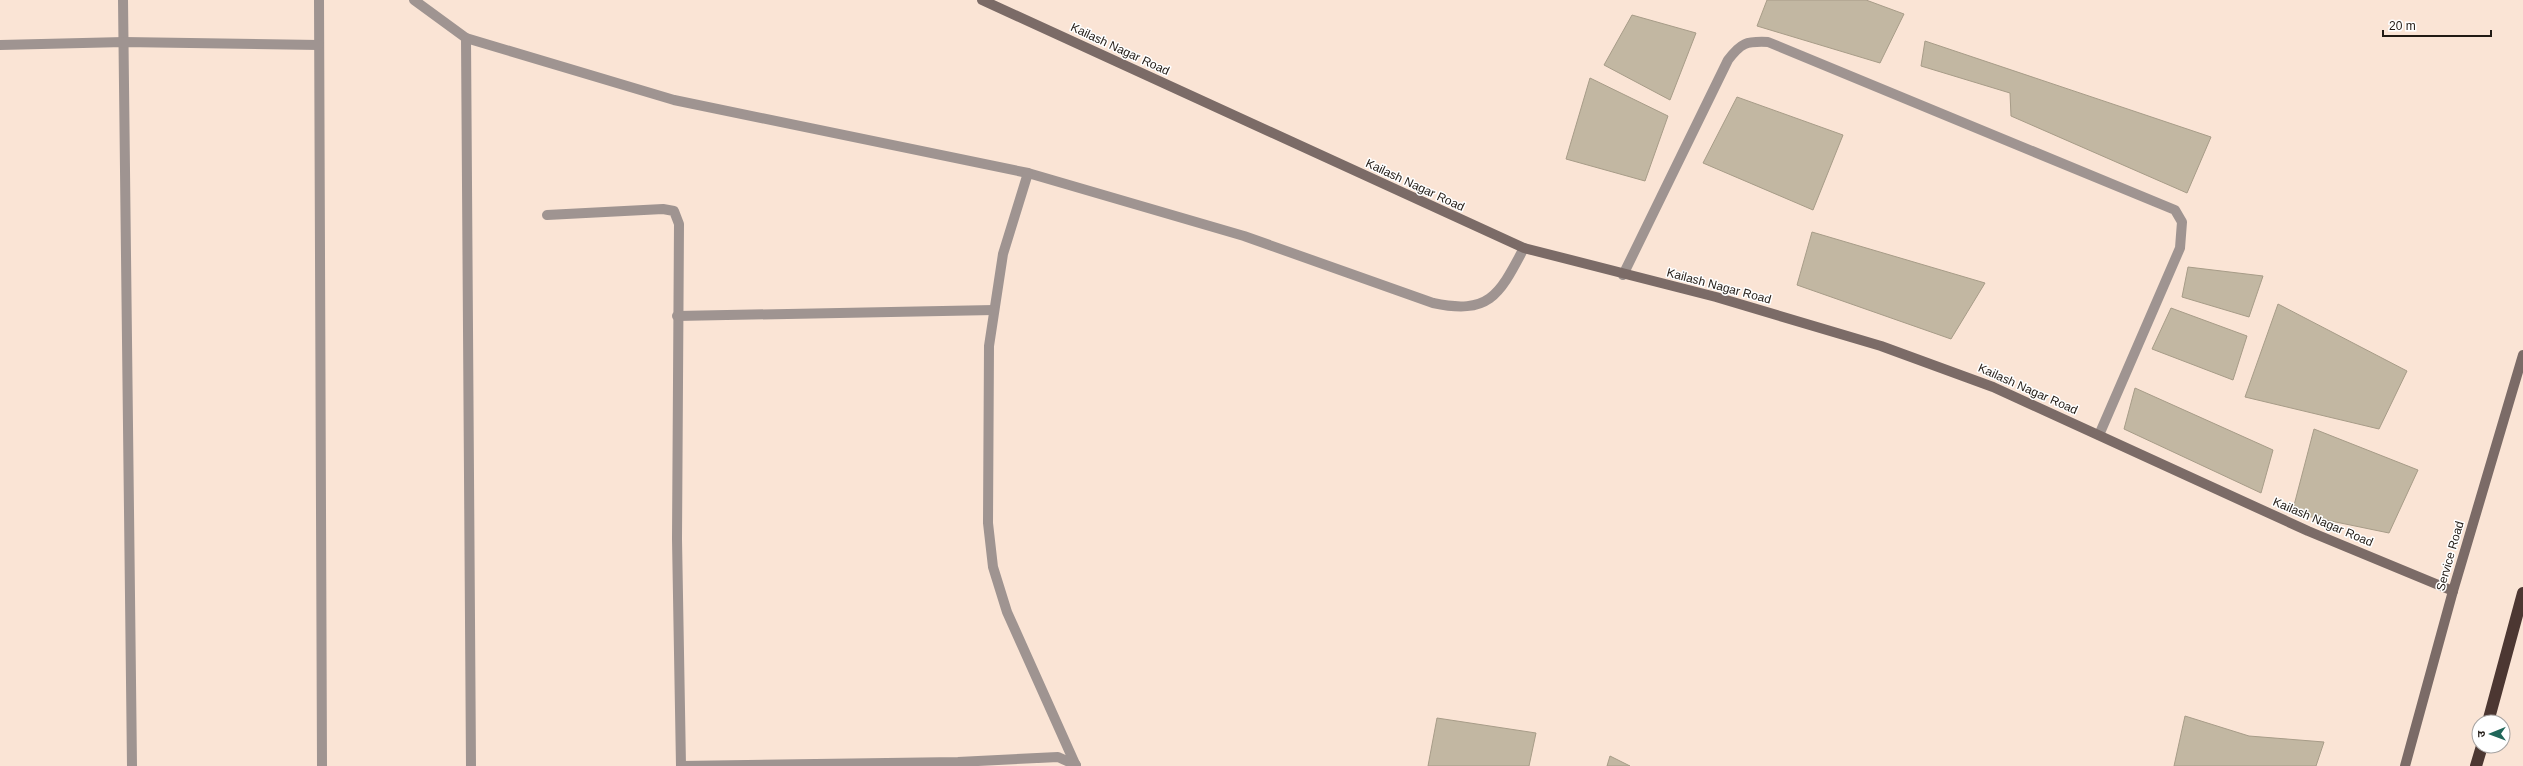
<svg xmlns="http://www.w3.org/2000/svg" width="2523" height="766" viewBox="0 0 2523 766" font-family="Arial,'Noto Sans Devanagari',sans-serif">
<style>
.building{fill:#c2b7a2;stroke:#a79c88}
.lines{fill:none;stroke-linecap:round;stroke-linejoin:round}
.lane{stroke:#9f9491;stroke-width:10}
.street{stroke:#9f9491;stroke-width:10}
.secondary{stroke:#7b6b67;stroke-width:10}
.highway{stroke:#4c3732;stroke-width:12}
.labels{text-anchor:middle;stroke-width:3;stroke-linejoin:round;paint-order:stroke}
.street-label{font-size:12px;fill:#211a14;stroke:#fff}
</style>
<rect width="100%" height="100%" fill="#fae4d5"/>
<g class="building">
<path d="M1767,0H1866L1904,14L1880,63L1757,26Z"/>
<path d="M1632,15L1696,33L1670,100L1604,65Z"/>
<path d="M1925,41L2211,137L2187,193L2011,116L2010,93L1921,66Z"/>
<path d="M1590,78L1668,116L1645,181L1566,159Z"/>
<path d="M1737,97L1843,135L1813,210L1703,163Z"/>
<path d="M1812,232L1985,283L1951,339L1797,285Z"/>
<path d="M2188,267L2263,276L2249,317L2182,297Z"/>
<path d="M2278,304L2407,371L2379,429L2245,397Z"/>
<path d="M2171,308L2247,336L2233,380L2152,349Z"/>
<path d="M2135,388L2273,450L2261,493L2124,429Z"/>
<path d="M2314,429L2418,470L2389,533L2292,513Z"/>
<path d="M2185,716L2249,736L2324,742L2316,766H2174Z"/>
<path d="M1437,718L1536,733L1529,766H1428Z"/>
<path d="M1610,756L1630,766H1607Z"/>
</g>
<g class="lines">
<path class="lane" d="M1623,275L1728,60C1741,43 1746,41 1768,42L2175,210L2182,222L2180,248L2099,435"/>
<g class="street">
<path d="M123,0L132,766"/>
<path d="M319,0L322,766"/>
<path d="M414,0L466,38L674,100L1028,173L1244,236L1433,303C1490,315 1499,295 1524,248"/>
<path d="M466,38L471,766"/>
<path d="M0,45L124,42L319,45"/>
<path d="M1028,173L1003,254L989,346L988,523L993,567L1007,612L1076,766"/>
<path d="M547,215L663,209L674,211L679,224L677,539L681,766"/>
<path d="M677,316L994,310"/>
<path d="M681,766L958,762L1058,757L1076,765"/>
</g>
<g class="secondary">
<path d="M982,0L1524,248L1716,297L1881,346L1993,387L2308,531L2453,591"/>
<path d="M2405,766L2453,591L2523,355"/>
</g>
<g class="highway">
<path d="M2488,722L2523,593"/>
<path d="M2476,766L2482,746"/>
</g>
</g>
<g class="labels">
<g class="street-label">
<text transform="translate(1120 49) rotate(25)" y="4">Kailash Nagar Road</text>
<text transform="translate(1415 185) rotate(25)" y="4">Kailash Nagar Road</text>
<text transform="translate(1719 286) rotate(15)" y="4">Kailash Nagar Road</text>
<text transform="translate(2028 389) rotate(24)" y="4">Kailash Nagar Road</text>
<text transform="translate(2323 522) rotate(23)" y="4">Kailash Nagar Road</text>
<text transform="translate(2450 556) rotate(-74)" y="4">Service Road</text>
</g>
</g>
<g transform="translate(2491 734) rotate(269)"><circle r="19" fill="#ffffff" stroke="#a6a3a1"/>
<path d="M0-3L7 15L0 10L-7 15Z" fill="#206659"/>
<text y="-6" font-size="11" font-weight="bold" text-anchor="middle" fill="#211a14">उ</text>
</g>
<path d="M2383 30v6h108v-6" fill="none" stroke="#211a14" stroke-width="2"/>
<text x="2389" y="30" font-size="12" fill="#211a14" stroke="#ffffff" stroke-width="3" paint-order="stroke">20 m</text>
</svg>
